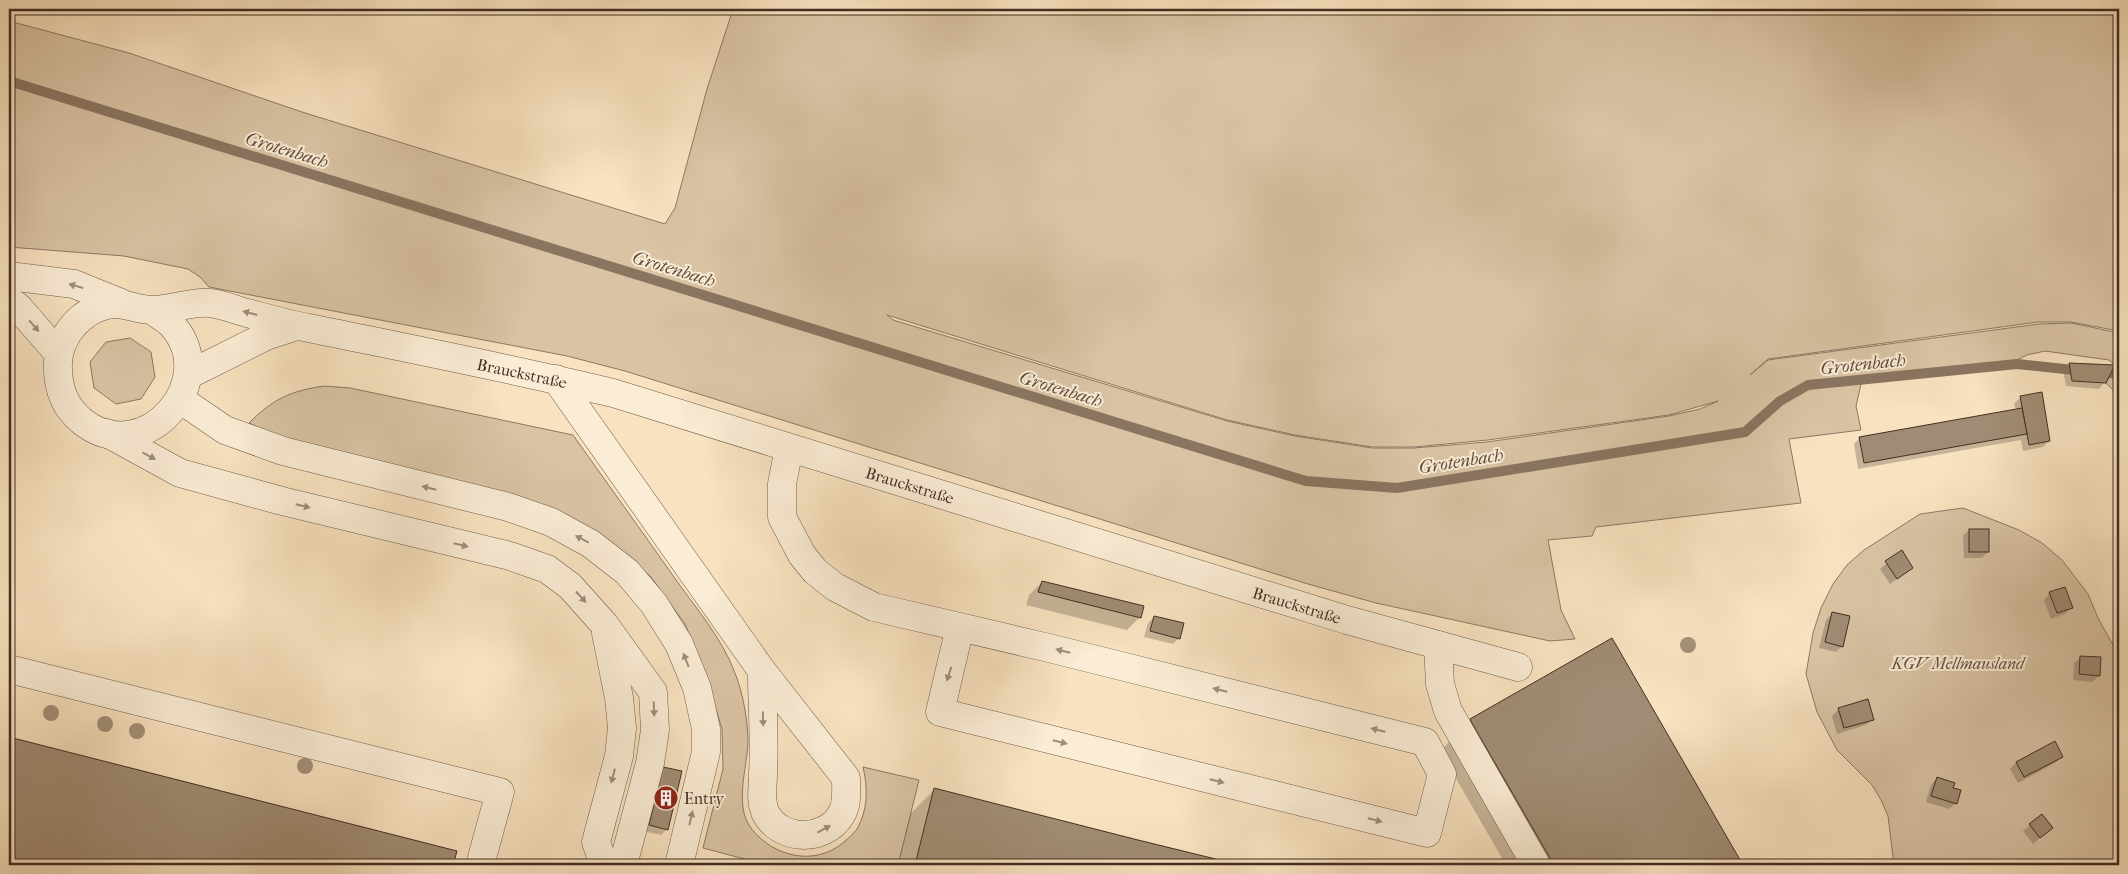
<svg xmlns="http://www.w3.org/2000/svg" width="2128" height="874" viewBox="0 0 2128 874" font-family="'IM FELL French Canon',serif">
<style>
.green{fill:#d9c3a4;stroke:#8d7864;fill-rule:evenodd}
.shadow{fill:#0003}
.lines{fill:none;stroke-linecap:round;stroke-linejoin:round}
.stream{stroke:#8a7561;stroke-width:10}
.building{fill:#a08c74;stroke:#412e23}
.minor-casing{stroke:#6f5b4a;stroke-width:29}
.minor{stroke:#faecd5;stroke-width:28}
.tree{fill:#a49078}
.oneway{fill:#9e8d7c}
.labels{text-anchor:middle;stroke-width:4;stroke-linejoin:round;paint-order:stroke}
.street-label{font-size:16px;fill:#412e23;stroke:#faecd5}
.park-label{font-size:16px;font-style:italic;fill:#5f4c3d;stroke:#faecd5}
.poi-label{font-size:16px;fill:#412e23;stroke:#faecd5;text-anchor:start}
.water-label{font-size:18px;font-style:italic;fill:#5f4c3d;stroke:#faecd5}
</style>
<rect width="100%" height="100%" fill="#f8e2bf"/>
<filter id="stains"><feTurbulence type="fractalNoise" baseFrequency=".004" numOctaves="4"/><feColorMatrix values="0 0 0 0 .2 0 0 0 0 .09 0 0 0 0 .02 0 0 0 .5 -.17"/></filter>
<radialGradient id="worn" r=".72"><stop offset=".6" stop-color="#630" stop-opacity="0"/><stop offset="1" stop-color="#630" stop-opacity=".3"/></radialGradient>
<g class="green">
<path d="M733,9H2119V331L2071,322H2038L1768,359L1750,375L1768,360L2039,324L2071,323L2119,333V407L2116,393L2106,383L2115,365L2109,360L2045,351L2027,355L2005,366L1862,380L1856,406L1861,430L1789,439L1801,503L1596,527L1592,536L1548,540L1561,610L1575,639L1550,641L1376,603L1308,584L625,371L567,356L209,287L200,277L188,269L124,256L9,247V21L129,53L302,112L665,224L675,208L707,89ZM887,315L1227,420L1295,435L1372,447H1414L1488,440L1669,415L1718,401L1700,409L1669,416L1487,442L1414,448H1372L1295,436L1227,421L893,320Z"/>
<path d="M130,338L151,352L155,377L141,399L116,404L94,388L90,362L106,342Z"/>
<path d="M324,386L350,388L573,435C607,483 641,530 674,577C695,607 722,638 735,673C743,693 748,721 748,743C747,768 734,806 751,828C773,857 815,867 844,842C848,838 854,834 857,829C868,809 868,789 863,767L919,780L898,865H767L703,848L723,769L722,729L706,676L685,624L651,577L607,539L279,437L249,423C274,398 291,391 324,386Z"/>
<path d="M1963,508L2019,530L2042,543L2062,560L2088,594L2098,618L2119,656V865H1894L1888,816L1881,800L1872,785L1837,750L1817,712L1806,674L1813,633L1821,608L1833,584L1847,565L1864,550L1920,514Z"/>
</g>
<g class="shadow">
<path d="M2070,364L2105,382L2099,389L2066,386L2063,370Z"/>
<path d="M2021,397L2049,441L2043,447L2023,451L2021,440L1858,469L1854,444L1860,438L2016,410L2014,404Z"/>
<path d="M1969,530L1988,552L1982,558H1964L1963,536Z"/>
<path d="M1901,552L1912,568L1890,584L1880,569Z"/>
<path d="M1042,582L1140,617L1127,630L1026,605L1029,595Z"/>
<path d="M2050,593L2071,608L2065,614L2051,619L2044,600Z"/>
<path d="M1833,613L1842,646L1836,652L1819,648L1826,620Z"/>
<path d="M1154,617L1179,638L1173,644L1144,637L1148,623Z"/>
<path d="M1612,639L1742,865H1506L1440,751L1471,720Z"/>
<path d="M2081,657L2099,676L2092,682L2073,680L2074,663Z"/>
<path d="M1867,701L1873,719L1866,725L1837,734L1832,716L1838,710Z"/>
<path d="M9,739L455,852L452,865H9Z"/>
<path d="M2054,743L2062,757L2055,763L2018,783L2010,769L2016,763Z"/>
<path d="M664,768L667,829L661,835L643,831L657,774Z"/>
<path d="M1937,778L1952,789L1956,803L1949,809L1926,802L1931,785Z"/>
<path d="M934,790L1236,865H898L911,813Z"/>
<path d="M2119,807V829L2114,828L2115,811Z"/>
<path d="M2042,815L2051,828L2033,844L2023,831Z"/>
</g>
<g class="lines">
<g class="stream">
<path d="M9,81L1306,481L1397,488L1745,432L1780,401L1808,385L2017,364L2083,371"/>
<path d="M2098,372L2119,374"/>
</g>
</g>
<g class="building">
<path d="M2069,363L2115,365L2106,383L2072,381Z"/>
<path d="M2042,392L2050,441L2029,445L2020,396Z"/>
<path d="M2022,408L2027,434L1864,463L1859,437Z"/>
<rect x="1969" y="529" width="20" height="23"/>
<path d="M1902,550L1913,568L1897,579L1885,561Z"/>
<path d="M1042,581L1144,606L1141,618L1038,592Z"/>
<path d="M2065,587L2073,608L2057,613L2049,592Z"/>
<path d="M1832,612L1850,616L1843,647L1825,642Z"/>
<path d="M1154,616L1184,623L1180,639L1150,631Z"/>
<path d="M1612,638L1743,865H1554L1473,725L1470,719Z"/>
<path d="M2080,656L2101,657L2100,676L2079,674Z"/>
<path d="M1868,699L1874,720L1844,728L1838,708Z"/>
<path d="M9,737L457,851L453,865H9Z"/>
<path d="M2055,741L2063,757L2024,777L2016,762Z"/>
<path d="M663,767L682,771L668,830L649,825Z"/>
<path d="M1937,777L1955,783L1953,788L1961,790L1957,804L1931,796Z"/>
<path d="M934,788L1138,840L1240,865H915Z"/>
<path d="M2042,814L2053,828L2040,838L2029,824Z"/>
</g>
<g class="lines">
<defs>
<g id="minor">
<path d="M9,276L74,284L121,303"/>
<path d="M9,300L18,307L58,353"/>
<path d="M152,310C157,314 164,318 170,323C225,379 144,470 83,422C64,407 57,386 58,363C59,339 75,318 97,308C121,298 132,310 153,310C172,310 192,301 210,303C220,304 231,308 240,311C263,317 286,324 309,328C411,349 513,369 613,393L1347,620L1518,667"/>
<path d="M188,375L266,336L297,326"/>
<path d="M556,379L762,671L846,778C846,790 848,804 841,815C824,843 779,841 765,812C760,799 763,787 763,774C765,740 762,705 762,671"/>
<path d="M181,400L225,430L283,451L508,507L551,522L591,544L627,572L654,604L679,644L697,688L706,729V752L679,865"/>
<path d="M107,433L180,473L282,501L510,556L547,569L570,586L604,624L653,692L655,730L650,763L623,865"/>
<path d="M789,448L782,484V517L802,555L815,571L835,587L874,607L1049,648L1425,742L1442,774L1427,833L940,712L960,627"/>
<path d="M1438,645L1440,684L1448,711L1536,865"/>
<path d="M9,669L500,792L480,865"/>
<path d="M604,865L596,842L619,756L622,728L619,698L606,633"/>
</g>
</defs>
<use href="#minor" class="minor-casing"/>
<use href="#minor" class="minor"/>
</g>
<g class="tree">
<circle cx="1688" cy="645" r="8"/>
<circle cx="51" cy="713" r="8"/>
<circle cx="105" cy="724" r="8"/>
<circle cx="137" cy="731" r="8"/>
<circle cx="305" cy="766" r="8"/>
</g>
<defs><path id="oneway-solid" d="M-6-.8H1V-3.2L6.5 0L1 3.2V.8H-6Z" transform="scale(1.25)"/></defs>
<g class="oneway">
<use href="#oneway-solid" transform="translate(76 286) rotate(-164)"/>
<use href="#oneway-solid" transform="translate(250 313) rotate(-165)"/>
<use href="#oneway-solid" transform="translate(34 326) rotate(49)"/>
<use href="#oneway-solid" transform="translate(149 456) rotate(28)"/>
<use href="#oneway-solid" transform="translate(429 488) rotate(-166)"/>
<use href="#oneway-solid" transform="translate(303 506) rotate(14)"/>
<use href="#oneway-solid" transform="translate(582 539) rotate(-152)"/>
<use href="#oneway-solid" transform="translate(461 545) rotate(14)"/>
<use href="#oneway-solid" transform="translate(581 597) rotate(47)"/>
<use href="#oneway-solid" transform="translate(1063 651) rotate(-166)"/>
<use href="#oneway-solid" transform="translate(686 660) rotate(-111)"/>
<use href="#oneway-solid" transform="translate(949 674) rotate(108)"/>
<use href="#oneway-solid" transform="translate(1220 690) rotate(-166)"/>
<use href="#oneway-solid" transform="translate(654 709) rotate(88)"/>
<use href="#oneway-solid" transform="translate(763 719) rotate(89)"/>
<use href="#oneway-solid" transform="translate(1378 730) rotate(-166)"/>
<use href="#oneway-solid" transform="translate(1060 742) rotate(14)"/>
<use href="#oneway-solid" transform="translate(613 776) rotate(105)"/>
<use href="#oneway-solid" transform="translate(1217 781) rotate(14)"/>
<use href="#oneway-solid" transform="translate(691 818) rotate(-77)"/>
<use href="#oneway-solid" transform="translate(1375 820) rotate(14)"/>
<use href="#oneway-solid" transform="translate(824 829) rotate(-28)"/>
</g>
<defs>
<symbol id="building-disc" viewBox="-11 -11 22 22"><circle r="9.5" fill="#8f2418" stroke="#faecd5"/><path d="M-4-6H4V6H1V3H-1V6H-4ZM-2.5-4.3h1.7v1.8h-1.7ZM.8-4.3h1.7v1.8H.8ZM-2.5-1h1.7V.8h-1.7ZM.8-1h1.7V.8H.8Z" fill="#fff"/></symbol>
</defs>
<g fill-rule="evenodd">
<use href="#building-disc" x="652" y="784" width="28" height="28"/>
</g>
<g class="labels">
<g class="street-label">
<text transform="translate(522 373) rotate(12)" y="6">Brauckstraße</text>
<text transform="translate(910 485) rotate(17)" y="6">Brauckstraße</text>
<text transform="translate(1297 605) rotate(17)" y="6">Brauckstraße</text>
</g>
<g class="park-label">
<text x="1958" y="669">KGV Mellmausland</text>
</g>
<g class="poi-label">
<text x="684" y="804">Entry</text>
</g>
<g class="water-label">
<text transform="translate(287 150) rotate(17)" y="6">Grotenbach</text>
<text transform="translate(674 269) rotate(17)" y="6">Grotenbach</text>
<text transform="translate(1863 364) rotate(-6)" y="6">Grotenbach</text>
<text transform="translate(1061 389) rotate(17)" y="6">Grotenbach</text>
<text transform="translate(1461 461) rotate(-9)" y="6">Grotenbach</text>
</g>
</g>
<rect width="2128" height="874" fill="none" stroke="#f8e2bf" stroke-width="30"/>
<rect x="10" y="10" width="2108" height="854" fill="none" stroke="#412e23" stroke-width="2.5"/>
<rect x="15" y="15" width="2098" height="844" fill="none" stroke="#412e23"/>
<rect width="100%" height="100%" filter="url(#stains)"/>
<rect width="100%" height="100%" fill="url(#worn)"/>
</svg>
